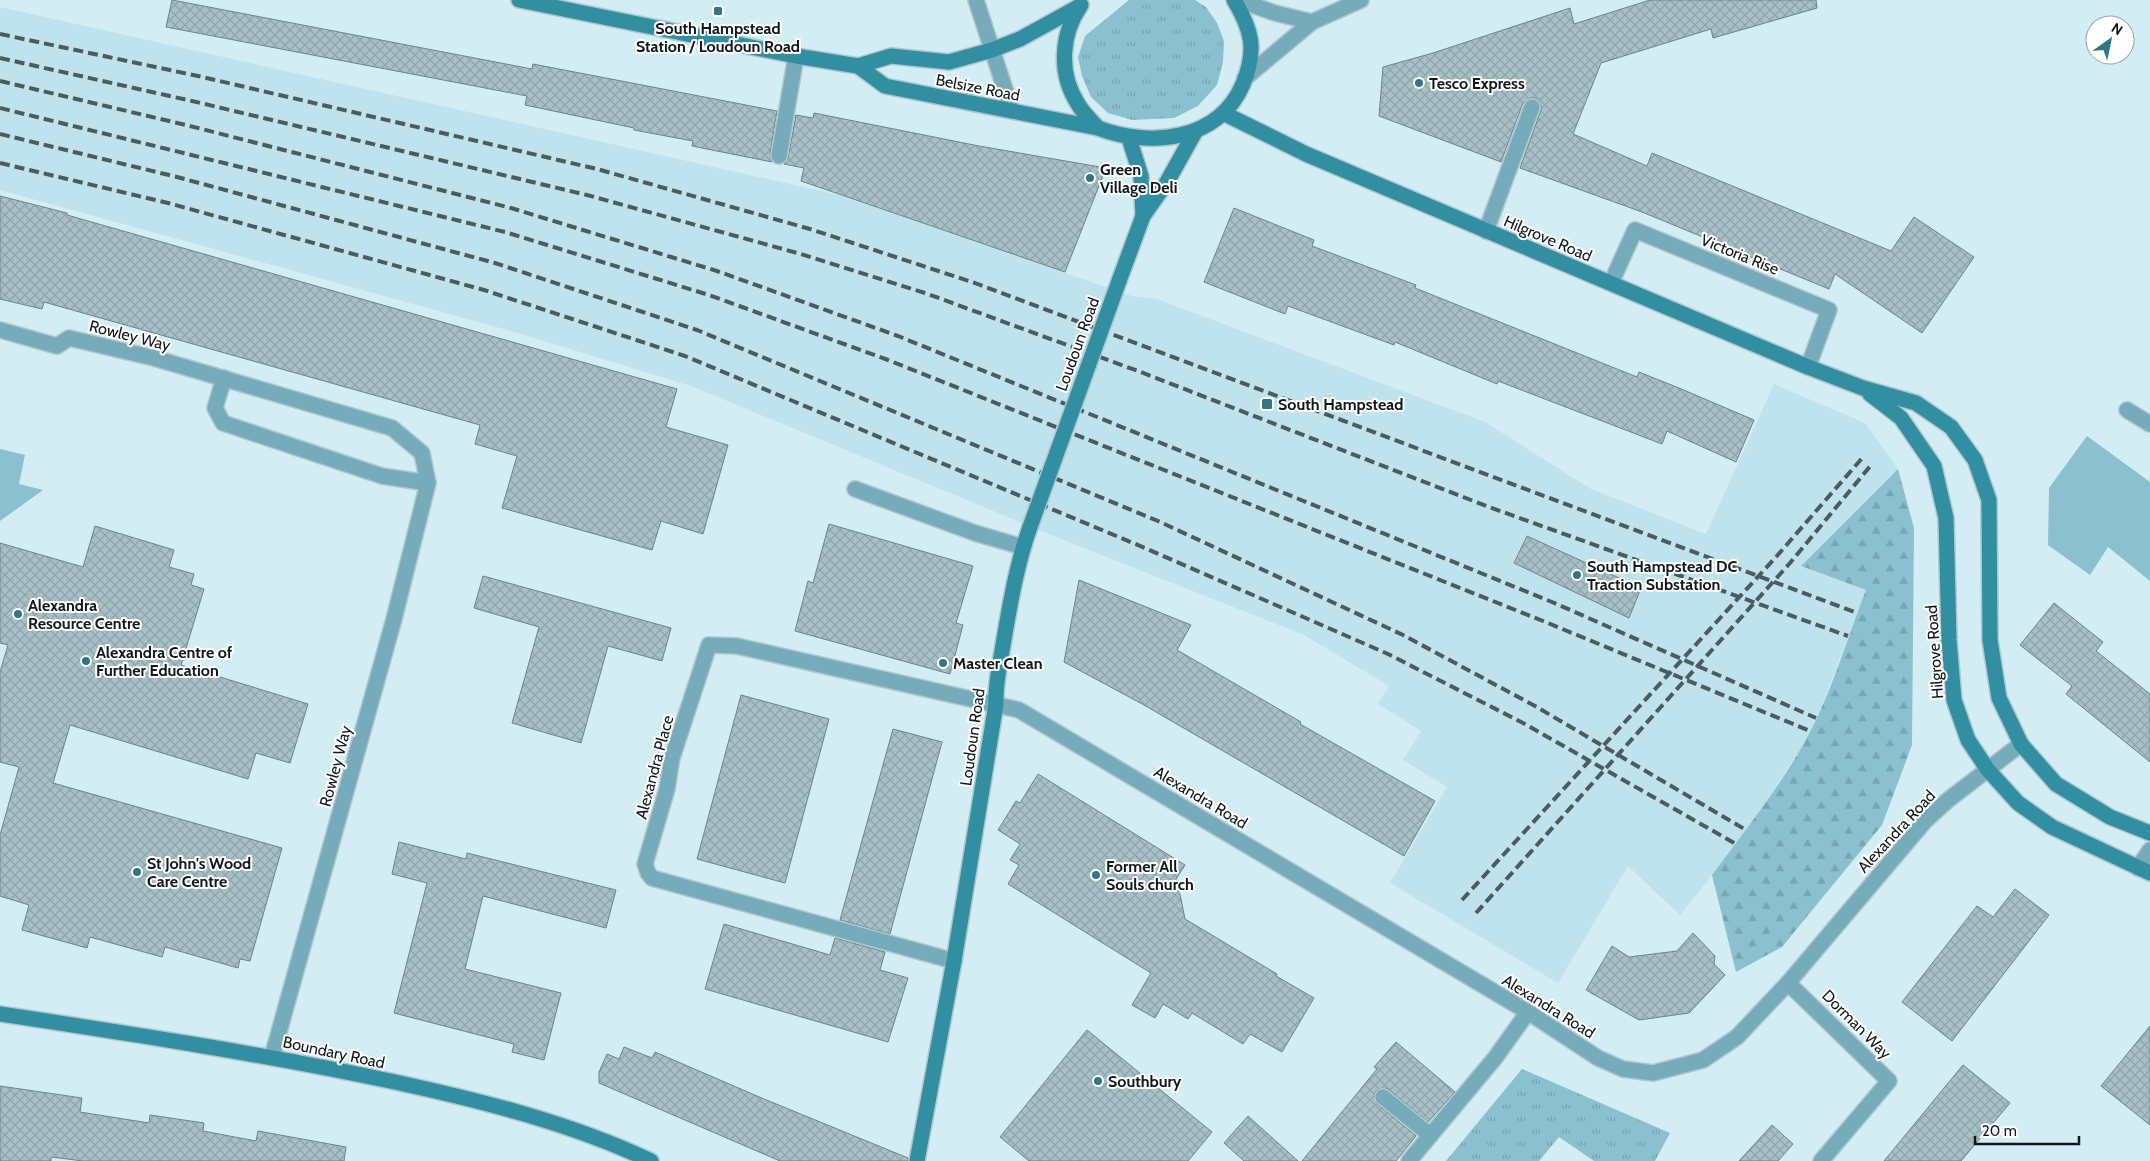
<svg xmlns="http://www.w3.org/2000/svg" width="2150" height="1161" viewBox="0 0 2150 1161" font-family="Cabin,sans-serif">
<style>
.built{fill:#bfe3ec}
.grass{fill:url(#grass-tufts)}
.forest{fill:url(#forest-firs)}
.park{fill:#8bc1ce}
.building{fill:url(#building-cross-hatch);stroke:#6b848a}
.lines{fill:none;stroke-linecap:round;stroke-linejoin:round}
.lane-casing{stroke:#afc7cc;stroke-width:18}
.street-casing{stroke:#afc7cc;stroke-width:18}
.secondary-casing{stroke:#afc7cc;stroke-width:18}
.lane{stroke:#76acb9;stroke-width:15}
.street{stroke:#76acb9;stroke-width:15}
.secondary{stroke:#328ea1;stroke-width:15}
.rail{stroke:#4c5b5e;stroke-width:4;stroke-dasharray:10 5;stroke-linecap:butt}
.secondary-bridge-casing{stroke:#afc7cc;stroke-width:18;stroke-linecap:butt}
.secondary-bridge{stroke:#328ea1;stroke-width:15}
.poi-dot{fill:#317685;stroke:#fff;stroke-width:2}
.labels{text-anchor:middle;stroke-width:4;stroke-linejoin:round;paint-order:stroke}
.poi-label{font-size:16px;font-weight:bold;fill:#0f191b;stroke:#fff;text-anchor:start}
.street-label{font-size:16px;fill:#0f191b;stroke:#fff}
</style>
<defs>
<pattern id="grass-tufts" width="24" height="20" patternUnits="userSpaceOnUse" patternTransform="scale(1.25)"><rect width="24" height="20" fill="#8bc1ce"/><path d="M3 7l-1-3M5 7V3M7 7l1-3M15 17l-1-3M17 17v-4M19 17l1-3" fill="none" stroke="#77a5b0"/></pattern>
<pattern id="forest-firs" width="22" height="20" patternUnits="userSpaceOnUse" patternTransform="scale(1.25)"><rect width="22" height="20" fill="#8bc1ce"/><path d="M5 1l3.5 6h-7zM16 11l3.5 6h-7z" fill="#77a5b0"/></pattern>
<pattern id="building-cross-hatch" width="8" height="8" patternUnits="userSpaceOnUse" patternTransform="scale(1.25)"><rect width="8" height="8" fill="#a6c0c6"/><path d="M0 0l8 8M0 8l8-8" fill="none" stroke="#8ea4aa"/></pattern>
</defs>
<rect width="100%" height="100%" fill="#d2edf3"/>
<path class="built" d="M0,7L839,195L1132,296L1157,299L1485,422L1591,489L1706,534L1774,384L1865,423L1898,469L1801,566L1866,590L1822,705L1804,743L1756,817L1712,875L1680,915L1628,866L1558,983L1390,883L1447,787L1403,760L1421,731L1378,704L1389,686L1304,635L1066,541L691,386L511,331L0,190Z"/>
<g class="grass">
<path d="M1129,0H1195L1206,7L1217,23L1224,41L1223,62L1217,85L1198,106L1174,118L1132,120L1108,113L1091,97L1082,76L1078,57L1085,36Z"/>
<path d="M1522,1069L1670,1133L1655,1161H1594L1559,1137L1539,1161H1446Z"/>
</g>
<path class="forest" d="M1898,469L1914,528L1912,745L1882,825L1782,947L1736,972L1712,875C1744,832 1778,789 1804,743C1831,695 1846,641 1866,590L1801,566Z"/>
<g class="park">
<path d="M2087,436L2150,482V581L2108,547L2090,575L2048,545L2049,488Z"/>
<path d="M0,449L25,455L19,484L43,490L0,521Z"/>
</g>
<g class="building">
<path d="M172,0L532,69L533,64L777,111L770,154L772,162L692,146L693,141L634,130V128L525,105L527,96L166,27Z"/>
<path d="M1650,0H1816L1817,8L1713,38L1711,29L1601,63L1573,134L1647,166L1652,153L1891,251L1914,217L1974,257L1922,333L1835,274L1829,289L1642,212L1520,168L1541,110V105L1536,98H1530L1523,103L1501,162L1379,116L1383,67L1433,53L1570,8L1574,24Z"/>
<path d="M814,113L979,146L1106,168L1065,272L801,181L804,168L784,164L788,158L796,115L813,118Z"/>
<path d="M0,196L67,213V215L677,389L666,427L728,445L703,534L661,521L652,550L502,508L517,456L475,444L480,425L44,302L42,309L0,299Z"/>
<path d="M1234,208L1314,240L1312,246L1416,285L1415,288L1637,377L1639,372L1679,388L1754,420L1736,462L1667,431L1662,444L1498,381L1497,384L1395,342L1394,345L1288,306L1285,314L1204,282Z"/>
<path d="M829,524L973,566L956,623L963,625L950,674L795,631L808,581L813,583Z"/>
<path d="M95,526L174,550L169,567L194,574L191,585L204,589L181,665L308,704L290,763L256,753L248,779L70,725L53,783L282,848L250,961L240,959L238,968L165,947L162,957L90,937L87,948L22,930L29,905L0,896V835L19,767L0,762V672L8,645L0,643V543L83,567Z"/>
<path d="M1527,536L1641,588L1629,618L1514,563Z"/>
<path d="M483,576L671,628L662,661L608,646L581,743L512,723L539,627L474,608Z"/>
<path d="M1079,580L1191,625L1177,650L1301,722L1300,724L1435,801L1404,856L1144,705L1064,662Z"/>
<path d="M2054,603L2103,642L2096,651L2150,694V762L2066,694L2072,686L2020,645Z"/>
<path d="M741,695L829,719L785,883L697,859Z"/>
<path d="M893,729L942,742L890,934L840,920Z"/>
<path d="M1038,774L1185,865L1173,884L1180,894L1185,919L1277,974L1276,976L1314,998L1282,1052L1250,1034L1243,1044L1192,1013L1188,1019L1163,1004L1155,1018L1132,1005L1151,973L1008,884L1019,865L1010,860L1020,844L998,830L1016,801L1020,803Z"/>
<path d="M399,842L466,859L467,853L616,890L606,928L483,896L465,969L561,993L544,1060L512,1052L514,1044L394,1013L427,883L392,874Z"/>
<path d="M2015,889L2049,915L1952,1041L1902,1002L1977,906L1993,917Z"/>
<path d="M724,924L830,955L835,938L885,952L880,970L908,978L888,1042L705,989Z"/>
<path d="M1693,933L1715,956L1714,964L1725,975L1689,1013L1639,1020L1586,990L1612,946L1629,957L1677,951Z"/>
<path d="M2150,1026V1125L2101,1086Z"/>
<path d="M1087,1030L1212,1132L1188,1161H1029L1000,1137Z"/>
<path d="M1396,1042L1455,1092L1428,1122L1388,1089L1384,1088L1376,1091L1374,1096L1377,1104L1416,1136L1396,1161H1302L1377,1069L1374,1067Z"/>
<path d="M624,1047L652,1058L655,1052L764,1099L908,1158V1161H780L599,1083V1072L607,1054L619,1059Z"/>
<path d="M1963,1065L2010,1103L1961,1161H1884Z"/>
<path d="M0,1086L82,1098L80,1112L149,1123L150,1115L204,1123L203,1131L256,1141L258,1131L346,1147L344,1161H83L51,1157V1161H0Z"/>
<path d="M1248,1116L1298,1161H1244L1224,1143Z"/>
<path d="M1772,1125L1793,1144L1778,1161H1739Z"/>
</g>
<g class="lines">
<defs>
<g id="lane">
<path d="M779,156L796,56"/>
<path d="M1486,231L1532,107"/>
<path d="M855,489L975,533L1023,547"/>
<path d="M2138,868L2150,850"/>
<path d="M1383,1097L1430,1135"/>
<path d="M1409,1161L1495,1058L1528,1012"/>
</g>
<g id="street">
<path d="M976,0L1012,111"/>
<path d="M1238,0L1275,13L1312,22"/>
<path d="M1245,78L1312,22L1361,0"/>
<path d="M1611,283L1635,230L1829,310L1808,367"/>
<path d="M0,330L57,346L69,338L154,358L392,428L422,453L428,483L394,619L272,1057"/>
<path d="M224,378L215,408L223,423L382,476L428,483"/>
<path d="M2127,410L2150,424"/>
<path d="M954,961L652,878L648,873L645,864L667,789L672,758L709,645L737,646L1019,710L1528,1012L1598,1058L1623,1069L1653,1073L1703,1060L1737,1037L1788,983L1926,820L1948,800L2021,744"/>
<path d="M1788,983L1889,1081L1821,1161"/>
</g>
<g id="secondary">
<path d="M519,0L796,56L858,66L885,86L1098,128C1150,148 1219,141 1243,84C1257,50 1252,30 1234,0"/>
<path d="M1081,5C1061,34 1058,73 1078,104C1083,113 1091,120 1098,128"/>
<path d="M858,66L891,56L949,62L992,50L1020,39L1080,6"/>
<path d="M1223,113L1306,154L1808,367L1863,388L1916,403L1951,427L1975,460L1989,500L1990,640L1999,698L2021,744L2056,784L2110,817L2150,833"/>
<path d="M1129,138L1141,176L1143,216"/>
<path d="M1119,281L1143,216L1167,182L1195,132"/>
<path d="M1870,394L1901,418L1934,466L1946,518L1949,640L1954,700L1968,740L1988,770L2018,803L2052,827L2150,873"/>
<path d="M0,1014C132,1034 264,1054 395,1082C482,1101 571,1123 651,1161"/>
<path d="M917,1161L954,961L996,704C995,687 999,668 1002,651C1009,610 1016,566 1030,527"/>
</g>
</defs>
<use href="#lane" class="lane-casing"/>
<use href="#street" class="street-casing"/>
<use href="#secondary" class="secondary-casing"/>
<use href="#lane" class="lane"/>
<use href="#street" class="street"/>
<use href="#secondary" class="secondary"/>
<g class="rail">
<path d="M0,34L198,76L597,169L810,229L975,283L1857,613"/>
<path d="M0,58L192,101L587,195L801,254L925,293L1138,371L1489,507L1848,636"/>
<path d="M0,81L186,125L511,208L717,271L898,336L1552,602L1816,718"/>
<path d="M0,108L505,232L709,295L888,360L1543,621L1810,731"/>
<path d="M0,134L177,177L495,263L697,330L1158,521L1403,635L1535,706L1746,830"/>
<path d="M0,163L168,203L484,290L685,356L1145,548L1388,654L1523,723L1736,844"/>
<path d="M1462,900L1776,557L1864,456"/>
<path d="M1476,913L1790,563L1872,464"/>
</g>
<defs>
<path id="secondary-bridge" d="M1030,527L1119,281"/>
</defs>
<use href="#secondary-bridge" class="secondary-bridge-casing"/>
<use href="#secondary-bridge" class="secondary-bridge"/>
</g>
<g class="poi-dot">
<rect x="713" y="6" width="10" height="10" rx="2.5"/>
<circle cx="1419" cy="83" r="5"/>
<circle cx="1090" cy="178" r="5"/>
<rect x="1261" y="398" width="12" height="12" rx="2.5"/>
<circle cx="1577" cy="575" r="5"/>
<circle cx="18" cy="614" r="5"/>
<circle cx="86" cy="661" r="5"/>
<circle cx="943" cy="663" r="5"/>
<circle cx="137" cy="872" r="5"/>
<circle cx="1096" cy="875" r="5"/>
<circle cx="1098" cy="1081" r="5"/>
</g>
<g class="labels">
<g class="poi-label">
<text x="718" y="34" text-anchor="middle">South Hampstead<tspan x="718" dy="18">Station / Loudoun Road</tspan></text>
<text x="1429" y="89">Tesco Express</text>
<text x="1100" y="175">Green<tspan x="1100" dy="18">Village Deli</tspan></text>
<text x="1278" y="410">South Hampstead</text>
<text x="1587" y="572">South Hampstead DC<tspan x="1587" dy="18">Traction Substation</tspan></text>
<text x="28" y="611">Alexandra<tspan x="28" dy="18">Resource Centre</tspan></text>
<text x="96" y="658">Alexandra Centre of<tspan x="96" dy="18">Further Education</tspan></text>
<text x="953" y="669">Master Clean</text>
<text x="147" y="869">St John's Wood<tspan x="147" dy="18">Care Centre</tspan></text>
<text x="1106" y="872">Former All<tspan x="1106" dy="18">Souls church</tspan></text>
<text x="1108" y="1087">Southbury</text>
</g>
<g class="street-label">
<text transform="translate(978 87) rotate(11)" y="6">Belsize Road</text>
<text transform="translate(1548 238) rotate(23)" y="6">Hilgrove Road</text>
<text transform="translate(1740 254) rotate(22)" y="6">Victoria Rise</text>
<text transform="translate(130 335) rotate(14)" y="6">Rowley Way</text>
<text transform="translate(1077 344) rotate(-70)" y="6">Loudoun Road</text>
<text transform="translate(1934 652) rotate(-94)" y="6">Hilgrove Road</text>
<text transform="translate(972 737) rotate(-82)" y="6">Loudoun Road</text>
<text transform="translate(335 766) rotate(-75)" y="6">Rowley Way</text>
<text transform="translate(654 767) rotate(-75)" y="6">Alexandra Place</text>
<text transform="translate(1201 797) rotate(31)" y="6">Alexandra Road</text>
<text transform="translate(1896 831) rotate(-47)" y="6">Alexandra Road</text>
<text transform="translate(1549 1006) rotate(32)" y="6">Alexandra Road</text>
<text transform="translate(1857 1024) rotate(45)" y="6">Dorman Way</text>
<text transform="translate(334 1052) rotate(12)" y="6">Boundary Road</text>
</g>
</g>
<g transform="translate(2110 40) rotate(33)"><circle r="24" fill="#ffffff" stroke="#9fa3a4"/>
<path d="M0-4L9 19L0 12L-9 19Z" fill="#317685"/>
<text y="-8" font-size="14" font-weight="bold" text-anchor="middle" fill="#0f191b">N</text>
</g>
<path d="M1975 1136v8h104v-8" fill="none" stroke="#0f191b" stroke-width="2.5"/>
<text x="1982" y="1136" font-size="15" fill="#0f191b" stroke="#ffffff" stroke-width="4" paint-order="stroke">20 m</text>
</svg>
